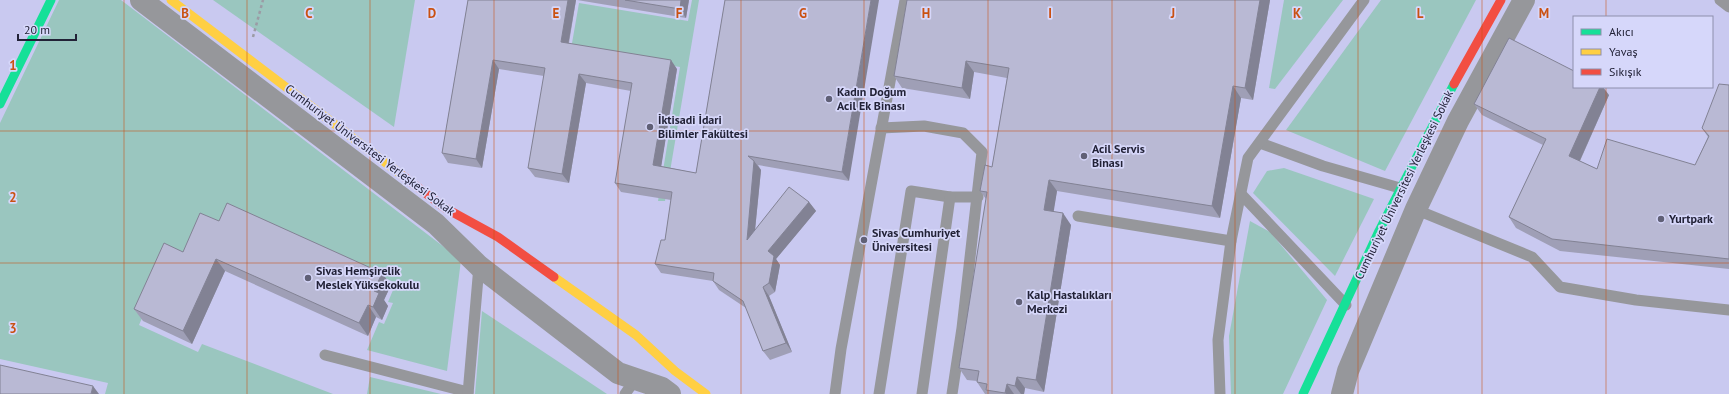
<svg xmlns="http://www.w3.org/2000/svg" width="1729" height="394" viewBox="0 0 1729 394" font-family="'PT Sans',sans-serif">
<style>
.built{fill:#c9c9f0;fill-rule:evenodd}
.green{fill:#9ac6bf}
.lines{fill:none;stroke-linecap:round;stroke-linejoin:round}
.path{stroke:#9b9ba5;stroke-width:2.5;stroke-dasharray:3 3;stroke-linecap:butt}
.lane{stroke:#96979b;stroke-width:11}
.street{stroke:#96979b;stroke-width:22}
.fast{stroke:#16e098;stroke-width:9}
.slow{stroke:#ffcf43;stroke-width:9}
.jam{stroke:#f24e42;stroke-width:9}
.wall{fill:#9f9fb6}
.shaded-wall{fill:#828294}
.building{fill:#b9b9d4;stroke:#828294}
.grid{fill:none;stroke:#ca5112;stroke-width:1;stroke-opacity:0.55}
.poi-dot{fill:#606076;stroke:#d6d7fa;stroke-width:1.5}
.labels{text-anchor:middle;stroke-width:3.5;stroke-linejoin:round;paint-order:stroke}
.poi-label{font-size:12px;font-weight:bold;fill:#222237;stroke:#d6d7fa;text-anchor:start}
.street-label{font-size:12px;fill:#222237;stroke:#d6d7fa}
.grid-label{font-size:13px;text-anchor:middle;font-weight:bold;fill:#ca5112;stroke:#d6d7fa;stroke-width:3.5;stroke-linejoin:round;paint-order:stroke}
</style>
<rect width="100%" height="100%" fill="#d2d3ec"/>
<path class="built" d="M0,0H1729V394H0ZM1574,17H1712V87H1574Z"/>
<g class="green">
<path d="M59,0H121L461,260L447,371L367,350L379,322L384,324L393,303L388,302L396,283L233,210L190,257L172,249L139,325L198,352L202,344L333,394H105L108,383L0,359V123Z"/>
<path d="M213,0H415L394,127Z"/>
<path d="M692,0H699L665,201H658L680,67L571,49L579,3L688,21Z"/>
<path d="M1284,0H1343L1275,89L1269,88Z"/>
<path d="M1381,0H1476L1385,171L1286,130Z"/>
<path d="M1284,168L1374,199L1335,276L1253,193L1267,171Z"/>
<path d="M1250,221L1270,232L1327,300L1283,394H1231L1229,336Z"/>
<path d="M482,311L607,394H475Z"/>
<path d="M370,377L441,394H367Z"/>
</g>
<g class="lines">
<path class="path" d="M253,37L263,0"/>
<g class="lane">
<path d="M1720,0L1729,7"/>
<path d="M881,128L924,126L963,133L982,152L962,328L952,394"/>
<path d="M1260,143L1323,166L1400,188"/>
<path d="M1241,194L1346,305"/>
<path d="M1412,208L1532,257L1560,287L1636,300L1729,310"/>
<path d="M1078,216L1231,241"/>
<path d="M325,355L468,392"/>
<path d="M468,394L479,266"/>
<path d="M625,394L635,380"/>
<path d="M835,394L841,349L905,0"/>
<path d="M879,394L911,191L950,197H978"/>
<path d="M922,394L950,197"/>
<path d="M1220,394L1218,340L1231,241L1248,158L1364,0"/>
</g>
<g class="street">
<path d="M141,0L436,224L479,266L618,373L662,388L670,394"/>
<path d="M1342,394L1348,371L1416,209L1458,121L1524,0"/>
</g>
<g class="fast">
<path d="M0,104L51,0"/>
<path d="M1303,394L1379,231L1454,84"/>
</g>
<g class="slow">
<path d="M171,0L403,176"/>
<path d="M554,277L636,335L675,371L706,394"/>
</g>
<g class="jam">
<path d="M1454,84L1501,0"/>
<path d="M403,176L445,208L498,237L554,277"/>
</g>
</g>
<g class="wall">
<path d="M468,0H576L569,43L677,69L661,166L696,173L725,0L849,181L758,165L761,170L755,230L809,202L816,211L776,259L780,265L775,292L769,296L792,352L770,360L763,351L746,308L719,290L713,281L661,273L655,264L665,240L671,200L621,192L615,183L631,91L586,83L569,183L535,177L528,168L544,76L499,69L482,168L448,163L442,153Z"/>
<path d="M577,0H689L686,18Z"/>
<path d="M907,0H1270L1253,100L1241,98L1220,218L1057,191L1053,212L1071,225L1044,392L1025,388L1024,394H985L977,382V381L967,380L959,368L986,199L980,191L992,167L1007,78L974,72L970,99L902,88L894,76Z"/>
<path d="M1729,85V269L1560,251L1516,228L1509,217L1543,145L1482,115L1474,104L1609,95L1580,161L1597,169L1695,165L1708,137L1702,128Z"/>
<path d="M219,221L391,285L384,300L388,306L382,320L376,317L368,336L225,271L192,344L143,321L134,309L183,252Z"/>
</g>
<g class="shaded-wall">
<path d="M568,0H576L567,51L561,42Z"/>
<path d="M681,0H689L686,18L680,9Z"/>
<path d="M871,0H879L849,181L842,172Z"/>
<path d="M1260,0H1270L1253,100L1245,88Z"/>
<path d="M493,60L499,69L482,168L476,159Z"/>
<path d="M671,60L677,69L660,174L653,165Z"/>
<path d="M966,61L974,72L970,99L962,88Z"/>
<path d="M579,74L586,83L569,183L562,174Z"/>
<path d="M1233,86L1241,98L1220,218L1212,206Z"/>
<path d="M1600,87H1603L1609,95L1577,167L1569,156Z"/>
<path d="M754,161L761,170L753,250L747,240Z"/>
<path d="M1049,180L1057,191L1052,222L1044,210Z"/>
<path d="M809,202L816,211L776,259L780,265L775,292L769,283L768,251Z"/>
<path d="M1063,213L1071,225L1044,392L1036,380Z"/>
<path d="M216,259L225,271L192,344L183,331Z"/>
<path d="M382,273L391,285L384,300L388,306L382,320L373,307L374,291Z"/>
<path d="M763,287L769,296L792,352L786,343Z"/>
<path d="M368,305L376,317L368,336L359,323Z"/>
<path d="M1017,377L1025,388L1024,394H1021L1015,386Z"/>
<path d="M1007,384L1014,394H1006L1005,393Z"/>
<path d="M93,386L99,394H91Z"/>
</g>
<g class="building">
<path d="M468,0H568L561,42L671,60L653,165L696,173L725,0H871L842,172L748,156L754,161L747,240L789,187L809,202L768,251L774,256L769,283L763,287L786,343L763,351L743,301L713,281L714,273L655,264L661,240H665L672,192L615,183L632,83L579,74L562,174L528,168L545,68L493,60L476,159L442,153Z"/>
<path d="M625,0H681L680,9Z"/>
<path d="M907,0H1260L1245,88L1233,86L1212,206L1049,180L1044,210L1063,213L1036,380L1017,377L1015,386L1007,384L1005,393L986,390L987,384L977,382L979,371L959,368L987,192L980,191L985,165L992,167L1009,68L966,61L962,88L894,76Z"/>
<path d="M1509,38L1574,71V87H1600L1569,156L1597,169L1607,139L1695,165L1709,136L1702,128L1719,84L1729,85V259L1552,239L1509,217L1546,139L1474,104Z"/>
<path d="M227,203L382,273L374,291L379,293L373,307L368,305L359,323L216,259L183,331L134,309L164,243L183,252L200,213L219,221Z"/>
<path d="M0,365L93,386L91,394H0Z"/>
</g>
<path class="grid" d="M124,0V394M247,0V394M370,0V394M494,0V394M618,0V394M741,0V394M864,0V394M988,0V394M1112,0V394M1235,0V394M1358,0V394M1482,0V394M1606,0V17M1606,87V394M0,131H1729M0,263H1729"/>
<g class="poi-dot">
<circle cx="829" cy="99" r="4"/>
<circle cx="650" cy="127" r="4"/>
<circle cx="1084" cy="156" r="4"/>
<circle cx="1661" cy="219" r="4"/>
<circle cx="864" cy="240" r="4"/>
<circle cx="308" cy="278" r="4"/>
<circle cx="1019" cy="302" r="4"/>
</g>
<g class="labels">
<g class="poi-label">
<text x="837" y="96">Kadın Doğum<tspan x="837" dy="14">Acil Ek Binası</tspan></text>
<text x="658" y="124">İktisadi İdari<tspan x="658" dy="14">Bilimler Fakültesi</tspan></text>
<text x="1092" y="153">Acil Servis<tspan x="1092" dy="14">Binası</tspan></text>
<text x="1669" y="223">Yurtpark</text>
<text x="872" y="237">Sivas Cumhuriyet<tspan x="872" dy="14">Üniversitesi</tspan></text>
<text x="316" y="275">Sivas Hemşirelik<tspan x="316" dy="14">Meslek Yüksekokulu</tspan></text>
<text x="1027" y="299">Kalp Hastalıkları<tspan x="1027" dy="14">Merkezi</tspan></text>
</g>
<g class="street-label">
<text transform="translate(370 150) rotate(37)" y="4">Cumhuriyet Üniversitesi Yerleşkesi Sokak</text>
<text transform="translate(1404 185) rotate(-64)" y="4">Cumhuriyet Üniversitesi Yerleşkesi Sokak</text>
</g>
</g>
<g class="grid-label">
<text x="185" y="18">B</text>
<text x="309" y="18">C</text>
<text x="432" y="18">D</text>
<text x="556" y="18">E</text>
<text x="679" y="18">F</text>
<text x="803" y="18">G</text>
<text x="926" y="18">H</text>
<text x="1050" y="18">I</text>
<text x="1173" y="18">J</text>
<text x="1297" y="18">K</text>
<text x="1420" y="18">L</text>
<text x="1544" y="18">M</text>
<text x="13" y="70">1</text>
<text x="13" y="202">2</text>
<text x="13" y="333">3</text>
</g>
<rect x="1573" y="16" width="140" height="72" fill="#d6d7fa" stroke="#8e8fac"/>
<rect x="1581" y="29" width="20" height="6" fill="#16e098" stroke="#8e8fac"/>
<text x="1609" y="36" font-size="12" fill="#222237">Akıcı</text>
<rect x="1581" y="49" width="20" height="6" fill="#ffcf43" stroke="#8e8fac"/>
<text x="1609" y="56" font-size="12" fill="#222237">Yavaş</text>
<rect x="1581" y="69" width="20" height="6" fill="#f24e42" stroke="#8e8fac"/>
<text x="1609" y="76" font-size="12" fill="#222237">Sıkışık</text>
<path d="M18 34v6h58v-6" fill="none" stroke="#222237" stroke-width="2"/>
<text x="24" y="34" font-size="12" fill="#222237" stroke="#d6d7fa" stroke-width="3" paint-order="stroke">20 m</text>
</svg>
